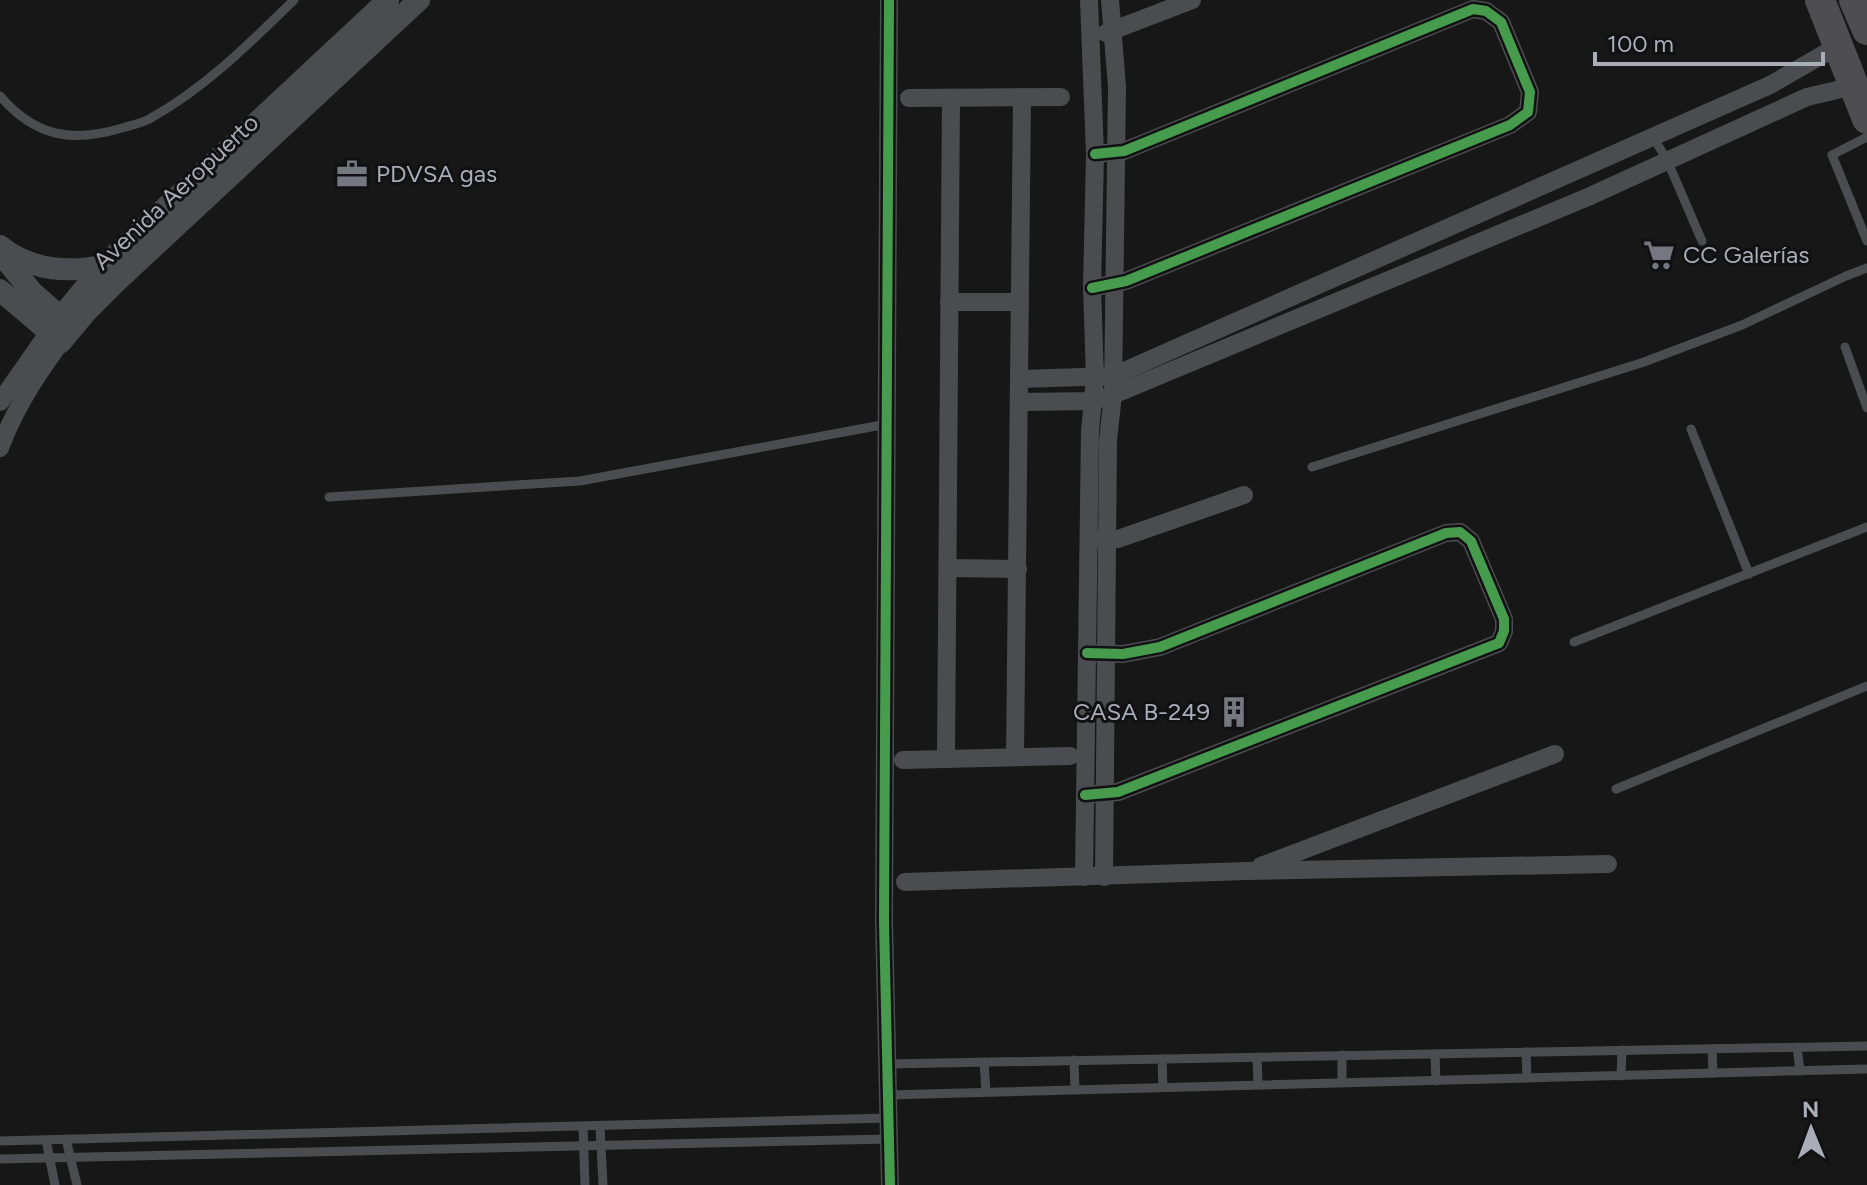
<svg xmlns="http://www.w3.org/2000/svg" width="1867" height="1185" viewBox="0 0 1867 1185" font-family="Figtree,sans-serif">
<style>
.lines{fill:none;stroke-linecap:round;stroke-linejoin:round}
.service{stroke:#4b4c50;stroke-width:9}
.minor{stroke:#4b4c50;stroke-width:18}
.tertiary{stroke:#4b4c50;stroke-width:22}
.trunk{stroke:#4e4e52;stroke-width:30}
.cycleway-casing{stroke:#111113;stroke-width:15}
.cycleway{stroke:#469c4c;stroke-width:10}
.labels{text-anchor:middle;stroke-width:6;stroke-linejoin:round;paint-order:stroke}
.poi-label{font-size:24px;fill:#a8adb8;stroke:#111113;text-anchor:start}
.street-label{font-size:24px;fill:#a8adb8;stroke:#111113}
</style>
<rect width="100%" height="100%" fill="#171717"/>
<g class="lines">
<g class="service">
<path d="M0,96C35,137 72,143 122,128C132,125 143,123 151,118C205,88 250,43 294,0"/>
<path d="M1653,137L1667,160L1702,241"/>
<path d="M1867,137L1832,155L1867,241"/>
<path d="M1845,347L1867,408"/>
<path d="M1691,429L1749,574"/>
<path d="M1312,467L1644,362L1742,325L1846,276L1867,268"/>
<path d="M329,497L580,481L887,424"/>
<path d="M1574,642L1867,527"/>
<path d="M1616,789L1867,686"/>
<path d="M1797,1047L1800,1071"/>
<path d="M1712,1049L1713,1073"/>
<path d="M1526,1052L1527,1078"/>
<path d="M1435,1054L1436,1081"/>
<path d="M1342,1055V1083"/>
<path d="M1257,1057L1258,1085"/>
<path d="M1162,1059L1163,1087"/>
<path d="M1074,1060L1075,1090"/>
<path d="M984,1062L986,1092"/>
<path d="M887,1064L1867,1046"/>
<path d="M1621,1076L1622,1050"/>
<path d="M888,1095L1867,1069"/>
<path d="M583,1126L585,1185"/>
<path d="M600,1126L603,1185"/>
<path d="M66,1139L77,1185"/>
<path d="M46,1140L55,1185"/>
<path d="M0,1141L888,1118"/>
<path d="M0,1159L889,1139"/>
</g>
<g class="minor">
<path d="M889,0L884,921L890,1185"/>
<path d="M1106,33L1192,0"/>
<path d="M909,98L1061,97"/>
<path d="M1092,288L1126,281L1510,125L1528,112L1530,92L1501,22L1486,11L1473,9L1124,151L1095,154"/>
<path d="M949,302H1020"/>
<path d="M1021,379L1113,376L1770,85L1838,46"/>
<path d="M0,402L49,332"/>
<path d="M1021,402L1093,401L1113,395L1588,197L1807,97L1854,86"/>
<path d="M0,448C15,408 36,376 61,342"/>
<path d="M1099,540L1118,539L1244,495"/>
<path d="M948,568L1018,569"/>
<path d="M1015,757L1022,97"/>
<path d="M946,758L951,98"/>
<path d="M903,760L1070,756"/>
<path d="M1085,795L1118,792L1499,643L1504,631V619L1471,541L1460,532L1446,533L1160,647L1123,654L1087,653"/>
<path d="M1261,866L1555,754"/>
<path d="M1084,877L1090,431L1095,378L1092,288L1095,154L1089,0"/>
<path d="M1104,877L1108,440L1113,395L1117,87L1110,0"/>
<path d="M905,882L1247,871L1608,864"/>
</g>
<g class="tertiary">
<path d="M0,246C30,270 67,273 103,266"/>
<path d="M1,254L32,292L72,327"/>
<path d="M0,290L61,342L86,312L117,281L419,0"/>
<path d="M49,332L103,266L388,0"/>
</g>
<g class="trunk">
<path d="M1820,0L1867,119"/>
<path d="M1854,0L1867,30"/>
</g>
<defs>
<g id="cycleway">
<path d="M889,0L884,921L890,1185"/>
<path d="M1092,288L1126,281L1510,125L1528,112L1530,92L1501,22L1486,11L1473,9L1124,151L1095,154"/>
<path d="M1085,795L1118,792L1499,643L1504,631V619L1471,541L1460,532L1446,533L1160,647L1123,654L1087,653"/>
</g>
</defs>
<use href="#cycleway" class="cycleway-casing"/>
<use href="#cycleway" class="cycleway"/>
</g>
<defs>
<symbol id="office-bare" viewBox="-9 -9 18 18"><path d="M-6-3h4V-5.5h4V-3h4V5H-6ZM-1-4.5V-3h2v-1.5ZM-6 0V1H6V0Z" fill="#757880" stroke="#111113" stroke-width="2.5" paint-order="stroke"/></symbol>
<symbol id="supermarket-bare" viewBox="-9 -9 18 18"><path d="M-6-5.5h2.5l.6 2H6L4.5 2H-2.5L-4.4-4H-6ZM-1.5 3.2a1.3 1.3 0 1 0 .1 0ZM3 3.2a1.3 1.3 0 1 0 .1 0Z" fill="#757880" stroke="#111113" stroke-width="2.5" paint-order="stroke"/></symbol>
<symbol id="building-bare" viewBox="-9 -9 18 18"><path d="M-4-6H4V6H1V3H-1V6H-4ZM-2.5-4.3h1.7v1.8h-1.7ZM.8-4.3h1.7v1.8H.8ZM-2.5-1h1.7V.8h-1.7ZM.8-1h1.7V.8H.8Z" fill="#757880" stroke="#111113" stroke-width="2.5" paint-order="stroke"/></symbol>
</defs>
<g fill-rule="evenodd">
<use href="#office-bare" x="330" y="152" width="44" height="44"/>
<use href="#supermarket-bare" x="1637" y="233" width="44" height="44"/>
<use href="#building-bare" x="1212" y="690" width="44" height="44"/>
</g>
<g class="labels">
<g class="poi-label">
<text x="376" y="182">PDVSA gas</text>
<text x="1683" y="263">CC Galerías</text>
<text x="1210" y="720" text-anchor="end">CASA B-249</text>
</g>
<g class="street-label">
<text transform="translate(176 192) rotate(-43)" y="8">Avenida Aeropuerto</text>
</g>
</g>
<g transform="translate(1811 1129) rotate(359)" stroke="#111113" stroke-width="6" paint-order="stroke">
<path d="M0-6L14 30L0 20L-14 30Z" fill="#a8adb8"/>
<text y="-12" font-size="22" font-weight="bold" text-anchor="middle" fill="#a8adb8">N</text>
</g>
<path d="M1595 52v12h228v-12" fill="none" stroke="#a8adb8" stroke-width="4"/>
<text x="1607" y="52" font-size="24" fill="#a8adb8" stroke="#111113" stroke-width="6" paint-order="stroke">100 m</text>
</svg>
